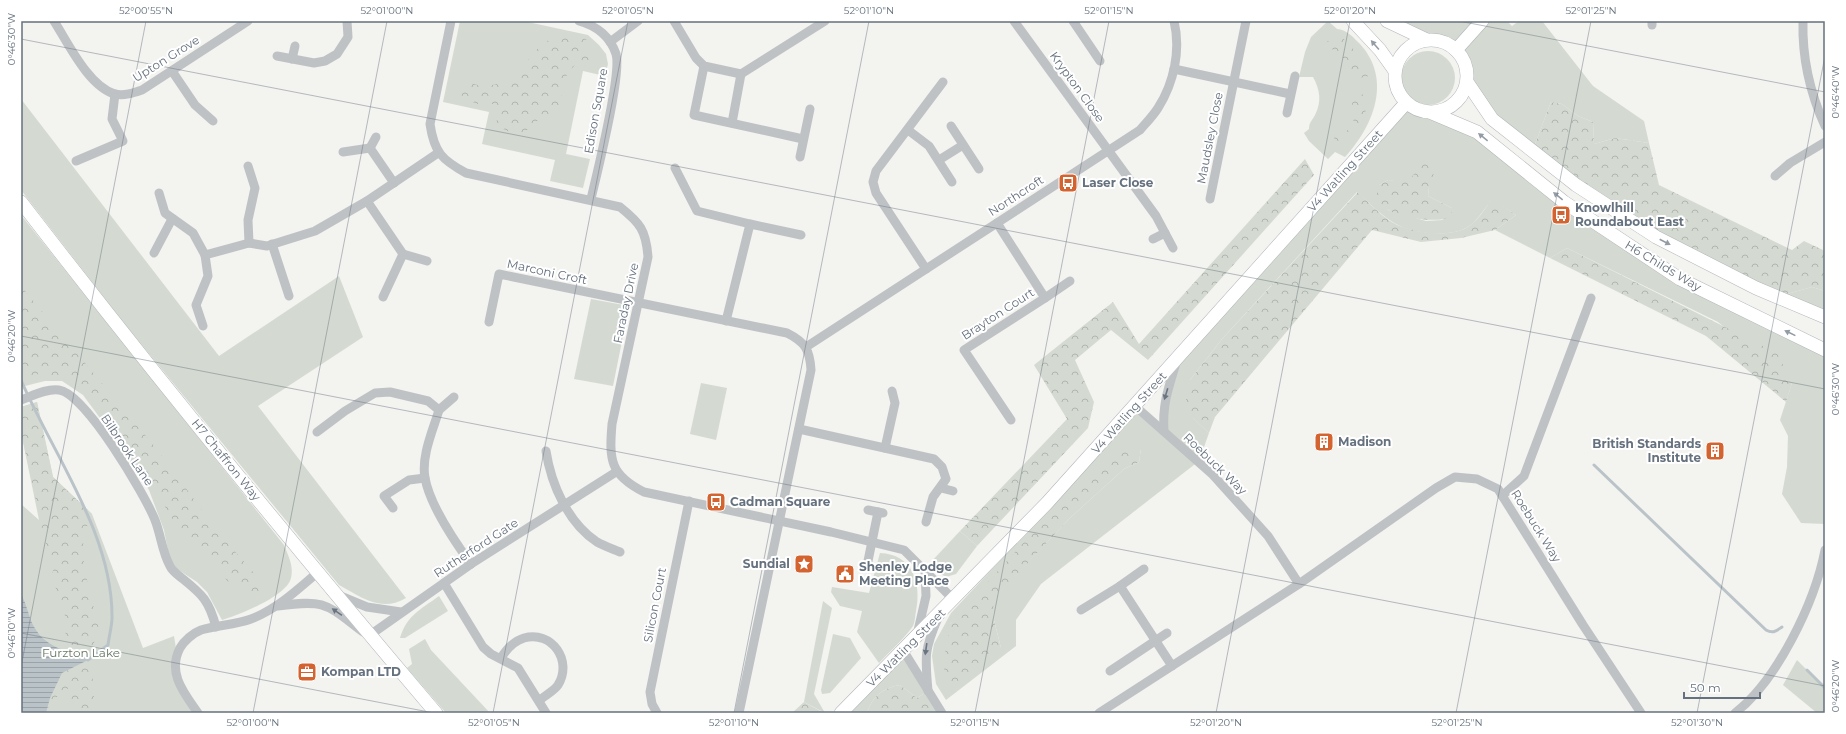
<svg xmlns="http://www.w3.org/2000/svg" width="1846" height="734" viewBox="0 0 1846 734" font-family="Montserrat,sans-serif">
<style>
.green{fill:#d4dad1;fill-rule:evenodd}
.forest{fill:url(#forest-crowns)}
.water{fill:url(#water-rules)}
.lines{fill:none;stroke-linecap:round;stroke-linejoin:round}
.stream{stroke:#bac3c8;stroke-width:3}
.secondary-casing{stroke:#b2b6ba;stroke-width:14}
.street{stroke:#bfc2c5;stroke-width:9}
.secondary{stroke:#fff;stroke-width:13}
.oneway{fill:#939ca5}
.oneway2{fill:#6a7582}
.ticks{fill:none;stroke:#65717e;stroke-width:1;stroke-opacity:0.45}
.labels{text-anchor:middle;stroke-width:4;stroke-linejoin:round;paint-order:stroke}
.street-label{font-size:12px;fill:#65717e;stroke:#fff}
.poi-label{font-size:12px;font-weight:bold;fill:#65717e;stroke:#fff;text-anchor:start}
.park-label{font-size:12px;fill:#657663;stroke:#fff}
.neatline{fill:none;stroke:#65717e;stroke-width:1.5}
.ticks-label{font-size:10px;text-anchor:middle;fill:#65717e}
</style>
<defs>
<pattern id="forest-crowns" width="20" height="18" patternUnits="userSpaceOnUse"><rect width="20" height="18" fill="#d4dad1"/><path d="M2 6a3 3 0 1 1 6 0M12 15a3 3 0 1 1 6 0" fill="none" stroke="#b0b5af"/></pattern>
<pattern id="water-rules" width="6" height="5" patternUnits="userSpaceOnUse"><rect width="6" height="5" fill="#bac3c8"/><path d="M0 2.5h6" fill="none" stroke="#9ba3a8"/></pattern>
</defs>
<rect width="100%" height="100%" fill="#f3f3f0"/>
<g class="green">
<path d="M460,21H523L588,35L599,45L606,54L608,64L605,76L583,71L566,154L590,159L583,188L550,181L555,160L482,144L489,112L443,102Z"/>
<path d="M1328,21L1337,29C1346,29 1354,38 1360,44C1393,80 1373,127 1345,157L1335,152L1328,159L1309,141L1304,133L1309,129C1309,122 1312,121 1315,115C1322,101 1320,90 1313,77H1299L1305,52L1311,37Z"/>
<path d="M1401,21H1507L1512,26L1519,21H1542L1593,86L1644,121L1649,143L1615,138L1594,144L1593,122L1578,116L1562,104L1551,102L1535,144L1527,147L1492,119L1467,82V73L1464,60L1456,50L1450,45L1437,40H1427Z"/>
<circle cx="1428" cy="78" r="27"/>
<path d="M21,99L219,356L339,276L363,337L258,406L406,598C381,613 361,597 339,585L123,322L21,190Z"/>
<path d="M1406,103L1420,111L1432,113L1477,132L1623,242L1825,348V524L1801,523L1782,494L1787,467L1788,436L1780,420L1792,383L1718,322L1567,248L1550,258L1495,230L1516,215L1492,199C1485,208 1476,223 1466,228C1449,237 1417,234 1400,226C1386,220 1369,203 1357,192L1222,339L1190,380L1193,418L1209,433L1199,461L1041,584L1016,620V646L946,700L936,684L932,656L934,644L951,613L1009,551L1135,406L1164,431L1178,357ZM1388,180L1429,187L1428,196L1452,208L1443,220L1426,221L1388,210L1379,185ZM1141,449L1139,462L1124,469L1070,518L992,600L994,620L1001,648L950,624Z"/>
<path d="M21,215L284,545C288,555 294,566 291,578C287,596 239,615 222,620L207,592L197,582L177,569L169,556L164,530L149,490L114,437L83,395L62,381H45L21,387Z"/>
<path d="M1812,287L1825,291V317L1776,297Z"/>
<path d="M591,299L629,306L613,386L574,379Z"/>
<path d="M701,383L727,388L716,440L690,434Z"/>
<path d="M37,402L53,477L92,514L143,648L174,636L177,655L174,665L198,713H21V504L39,520L21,432V407Z"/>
<path d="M960,531L977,546L956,574L946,577L931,568V562Z"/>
<path d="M880,553C912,554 922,583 916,611C915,616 915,622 913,626C904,639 890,651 879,663L857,632L862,611L840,606L831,592L832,587L869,593Z"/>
<path d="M439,596L448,611L405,638H400C407,615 420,610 439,596Z"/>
<path d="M823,601L832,608L814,694L825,713L804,702Z"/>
<path d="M833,634L850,638L861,658L830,693L822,694L821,690Z"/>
<path d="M425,639L431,650L490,713H446L407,668L412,664L409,649Z"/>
<path d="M903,650L928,691L917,698L900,685C883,688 872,696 867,713H841Z"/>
<path d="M1797,660L1825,688V713H1817L1783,685Z"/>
</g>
<g class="forest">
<path d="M562,32L586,39L593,61L577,63L568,72L562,87L561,105L554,115H544L526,131L516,135L495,125L500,112L496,104H477L462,97L460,87L469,82L483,87L497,84L506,86C517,78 522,68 530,57C538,47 550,38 562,32Z"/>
<path d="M1339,35C1353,47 1363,59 1370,76L1363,77L1356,81L1349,76L1348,68L1341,54L1333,50L1326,42Z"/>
<path d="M1355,93L1365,95C1369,118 1360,130 1344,146L1330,135L1342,133L1354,127L1352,104Z"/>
<path d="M1551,102L1562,104L1578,116L1593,122L1594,144L1615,138L1649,143L1659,185L1792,250L1804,241L1825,251V291L1812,287L1776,297L1656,237L1540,157L1535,144Z"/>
<path d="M1305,159L1314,175L1148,360L1111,330L1075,360L1094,402L1088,428L977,546L960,531L1067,419L1034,365L1113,302L1139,344Z"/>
<path d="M1424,163L1435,170L1429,187L1428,196L1452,208V217C1436,223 1402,219 1387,209C1383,207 1379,202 1376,198L1379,185L1388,180L1407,182Z"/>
<path d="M1358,192C1369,203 1386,221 1400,226C1417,233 1450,237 1466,228C1476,223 1486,208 1492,198L1516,215L1495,230L1461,238L1421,242L1372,230L1215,417L1209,433L1184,410L1190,380L1222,339Z"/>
<path d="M1567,248L1777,353L1792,383L1786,402L1706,336L1550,258Z"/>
<path d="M21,286L156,448L219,533L253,572L261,591L250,595L230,584L197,545L180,532L139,463L101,412L71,379L36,374L29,377L21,359Z"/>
<path d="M37,402L53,477L92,514L83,537L84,568L99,629L94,643L86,656L69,652L68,643L65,638C69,615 60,598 51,577L55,565L44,539L40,520L21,432V407Z"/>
<path d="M1141,449L1139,462L1124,469L1070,518L993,600L994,620L1001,648L950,687L943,665L950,624L1054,509L1120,453Z"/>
<path d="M88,660L92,668L95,713H73L70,688L61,691L55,700L52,713H46L50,698L62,673Z"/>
<path d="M900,685L917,698L928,691L942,713H867C872,696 883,688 900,685Z"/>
<path d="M804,702L824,713H792Z"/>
</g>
<path class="water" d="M21,594C26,603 28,613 32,623C43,646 63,651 86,656L88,660L62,673L50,698L46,713H21Z"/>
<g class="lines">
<g class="stream">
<path d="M21,380C53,455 113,534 112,618C112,626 109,636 108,645L88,660"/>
<path d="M1594,465L1766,630C1773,634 1776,631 1782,627"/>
<path d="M1807,670L1825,688"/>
</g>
<defs>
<g id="secondary">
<path d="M1353,21L1380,50L1395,71"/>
<path d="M1387,21L1427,40"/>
<circle cx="1431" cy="76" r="36"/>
<path d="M1456,50L1482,21"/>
<path d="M1467,82L1492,119L1576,185L1656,237L1756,288L1825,317"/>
<path d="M1432,113L1477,132L1564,202L1680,279L1825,350"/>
<path d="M21,202C155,376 294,546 436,713"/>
<path d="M841,713L1047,503L1406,103"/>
</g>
</defs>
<use href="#secondary" class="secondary-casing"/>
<g class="street">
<path d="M54,21C68,43 89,87 115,94C124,96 133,93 142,90L248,21"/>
<path d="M451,21L430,124C434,152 442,160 466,173L620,207C640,223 646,230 648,257L612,424C609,460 610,475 644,492L831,532L904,550L953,599"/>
<path d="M579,21C597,26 610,36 616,54C622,74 597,173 591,199"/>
<path d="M674,21L696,58L704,66L741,74L825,21"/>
<path d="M1014,21L1156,216L1173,248"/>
<path d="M1073,21L1100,61"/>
<path d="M1803,21C1802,58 1810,93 1825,126"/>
<path d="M1652,25V21"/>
<path d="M610,42L638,21"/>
<path d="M277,56L314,63L325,61L337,54L348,37L347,21"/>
<path d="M292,59L295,46"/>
<path d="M704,66L694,115L803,139"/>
<path d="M1174,69L1290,94"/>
<path d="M172,71L195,105L213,121"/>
<path d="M1287,113L1295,76"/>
<path d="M732,123L741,74"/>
<path d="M951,126L979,169"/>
<path d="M908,130L929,146L952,182"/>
<path d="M370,148L376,137"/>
<path d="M343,152L370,148L394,183"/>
<path d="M800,157L810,109"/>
<path d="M939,160L963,145"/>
<path d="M76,161L123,141L112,119L115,94"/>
<path d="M248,166L255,188L248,220L249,243"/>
<path d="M675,168L697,211L750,224L726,321"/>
<path d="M1775,176L1790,163L1825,142"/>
<path d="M159,193L165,213L193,233L205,255L249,243L267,246L315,231L367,201L438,153"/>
<path d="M1210,199L1246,21"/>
<path d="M367,201L403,254L383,297"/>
<path d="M997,223L1045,298L964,350L1011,420"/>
<path d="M750,224L801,235"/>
<path d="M1153,239L1165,233"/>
<path d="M272,244L289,296"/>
<path d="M154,253L172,219"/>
<path d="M403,254L427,261"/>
<path d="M926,269L876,193L873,182L876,171L943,82"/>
<path d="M1045,298L1070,281"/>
<path d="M489,322L499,274L787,333C805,342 810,350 811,370L739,713"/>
<path d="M203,326L196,305L208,276L205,255"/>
<path d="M806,347L1140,130C1146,123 1153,116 1158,108C1174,83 1181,50 1174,21"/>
<path d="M21,400C32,396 47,388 59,390C85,393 145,495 155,520C161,535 162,552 170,566C172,571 178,575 183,579C203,595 209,601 216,627"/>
<path d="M1135,406L1213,475L1268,536L1299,584"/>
<path d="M439,410L454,397"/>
<path d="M799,429L934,459L942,467L946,479L933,497L926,522"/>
<path d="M1164,431C1162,404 1169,386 1177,360"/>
<path d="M317,432L345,411L375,393L390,392L428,401L439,410C433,430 421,456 425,478C430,506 455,542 471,564"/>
<path d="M885,448L895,403L892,391"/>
<path d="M546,451C551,484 568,523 597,542C604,546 613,549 620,552"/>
<path d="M941,488L953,491"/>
<path d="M1502,496L1524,476L1591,298"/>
<path d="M393,508L384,496L409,480L425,478"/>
<path d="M868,510L883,513"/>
<path d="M868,561L878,512"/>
<path d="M1144,569L1120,586L1172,666"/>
<path d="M444,583L483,647L491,654L518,668L546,713"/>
<path d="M338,595L367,607L401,612"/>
<path d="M278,606C326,599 326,604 363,632"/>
<path d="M1081,610L1120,586"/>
<path d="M370,635L471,564L616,472"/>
<path d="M917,635L926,596L925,571"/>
<path d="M903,650L942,713"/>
<path d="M501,658C506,650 514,641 524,638C552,630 573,661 558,685C554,691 544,696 539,701"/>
<path d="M1110,671L1167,633"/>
<path d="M928,691C925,656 924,650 938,618"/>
<path d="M198,713C184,693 167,673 180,648C184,641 193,633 201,630C217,625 235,625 251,619C277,609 297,590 318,572"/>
<path d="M657,713L652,704L650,692L689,501"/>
<path d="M1099,713L1299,584L1436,488L1455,477L1477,479L1498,489L1583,625L1641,713"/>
<path d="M1735,713C1777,681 1815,602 1825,550"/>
</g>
<use href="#secondary" class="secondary"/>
</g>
<defs><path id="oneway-solid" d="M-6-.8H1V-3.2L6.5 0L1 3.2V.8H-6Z"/></defs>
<g class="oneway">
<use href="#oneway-solid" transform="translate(1375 45) rotate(-131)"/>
<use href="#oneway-solid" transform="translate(1483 137) rotate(-141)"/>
<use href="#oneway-solid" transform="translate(1558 196) rotate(-141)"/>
<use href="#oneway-solid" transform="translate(1665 242) rotate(27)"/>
<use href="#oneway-solid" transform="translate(1790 333) rotate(-154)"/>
</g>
<g class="oneway2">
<use href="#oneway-solid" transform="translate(1166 394) rotate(107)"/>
<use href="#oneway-solid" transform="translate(337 612) rotate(-146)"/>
<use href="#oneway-solid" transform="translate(926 649) rotate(98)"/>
</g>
<path class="ticks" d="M1459,21L1825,92M21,39L1825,389M21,336L1825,686M21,633L434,713M21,667L146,21M253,713L387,21M493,713L628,21M734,713L869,21M975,713L1109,21M1216,713L1350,21M1456,713L1591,21M1697,713L1825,56"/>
<defs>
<symbol id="bus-square" viewBox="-11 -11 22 22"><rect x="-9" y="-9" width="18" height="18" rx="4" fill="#d36430" stroke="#fff"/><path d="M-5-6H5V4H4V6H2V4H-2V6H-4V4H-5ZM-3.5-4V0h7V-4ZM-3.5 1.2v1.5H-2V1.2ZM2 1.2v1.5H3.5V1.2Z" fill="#fff"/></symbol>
<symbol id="building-square" viewBox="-11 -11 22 22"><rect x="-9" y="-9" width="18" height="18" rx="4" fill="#d36430" stroke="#fff"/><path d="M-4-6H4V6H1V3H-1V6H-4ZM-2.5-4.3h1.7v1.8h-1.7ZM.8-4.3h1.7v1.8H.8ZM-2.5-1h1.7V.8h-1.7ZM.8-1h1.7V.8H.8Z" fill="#fff"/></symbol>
<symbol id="sight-square" viewBox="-11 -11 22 22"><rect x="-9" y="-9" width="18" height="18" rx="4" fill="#d36430" stroke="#fff"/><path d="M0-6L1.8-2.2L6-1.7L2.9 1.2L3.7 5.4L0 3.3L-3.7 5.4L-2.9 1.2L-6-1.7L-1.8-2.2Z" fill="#fff"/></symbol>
<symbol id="civic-square" viewBox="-11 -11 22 22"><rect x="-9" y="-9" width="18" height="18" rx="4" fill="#d36430" stroke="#fff"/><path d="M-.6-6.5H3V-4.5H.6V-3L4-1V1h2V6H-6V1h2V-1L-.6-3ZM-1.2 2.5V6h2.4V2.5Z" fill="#fff"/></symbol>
<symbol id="office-square" viewBox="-11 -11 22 22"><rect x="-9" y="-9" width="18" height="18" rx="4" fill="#d36430" stroke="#fff"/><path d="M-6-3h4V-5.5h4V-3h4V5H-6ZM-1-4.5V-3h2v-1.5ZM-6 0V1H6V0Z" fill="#fff"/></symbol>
</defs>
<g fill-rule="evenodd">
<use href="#bus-square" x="1057" y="172" width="22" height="22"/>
<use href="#bus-square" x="1550" y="204" width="22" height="22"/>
<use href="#building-square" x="1313" y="431" width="22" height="22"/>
<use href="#building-square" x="1704" y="440" width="22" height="22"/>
<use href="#bus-square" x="705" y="491" width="22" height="22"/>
<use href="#sight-square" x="793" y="553" width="22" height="22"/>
<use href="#civic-square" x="834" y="563" width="22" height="22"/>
<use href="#office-square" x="296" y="661" width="22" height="22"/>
</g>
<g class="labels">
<g class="street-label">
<text transform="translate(166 59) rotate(-32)" y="4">Upton Grove</text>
<text transform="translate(1077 87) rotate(54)" y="4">Krypton Close</text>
<text transform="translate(596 111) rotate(-80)" y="4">Edison Square</text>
<text transform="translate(1210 138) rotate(-79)" y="4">Maudsley Close</text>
<text transform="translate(1345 171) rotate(-48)" y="4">V4 Watling Street</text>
<text transform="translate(1016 196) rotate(-33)" y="4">Northcroft</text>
<text transform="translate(1663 266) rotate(31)" y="4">H6 Childs Way</text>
<text transform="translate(547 272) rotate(12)" y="4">Marconi Croft</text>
<text transform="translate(626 303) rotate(-78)" y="4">Faraday Drive</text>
<text transform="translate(998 314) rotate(-33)" y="4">Brayton Court</text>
<text transform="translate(1129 413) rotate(-48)" y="4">V4 Watling Street</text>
<text transform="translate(127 450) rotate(56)" y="4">Bilbrook Lane</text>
<text transform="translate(226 460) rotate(51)" y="4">H7 Chaffron Way</text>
<text transform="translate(1215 464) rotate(44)" y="4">Roebuck Way</text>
<text transform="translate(1536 526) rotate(58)" y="4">Roebuck Way</text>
<text transform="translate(476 548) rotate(-33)" y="4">Rutherford Gate</text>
<text transform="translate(655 605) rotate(-79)" y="4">Silicon Court</text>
<text transform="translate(906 648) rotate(-45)" y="4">V4 Watling Street</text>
</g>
<g class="poi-label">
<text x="1082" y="187">Laser Close</text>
<text x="1575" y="212">Knowlhill<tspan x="1575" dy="14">Roundabout East</tspan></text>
<text x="1338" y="446">Madison</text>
<text x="1701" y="448" text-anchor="end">British Standards<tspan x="1701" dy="14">Institute</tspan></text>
<text x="730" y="506">Cadman Square</text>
<text x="790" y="568" text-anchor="end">Sundial</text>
<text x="859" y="571">Shenley Lodge<tspan x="859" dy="14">Meeting Place</tspan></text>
<text x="321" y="676">Kompan LTD</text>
</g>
<g class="park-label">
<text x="81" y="657">Furzton Lake</text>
</g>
</g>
<rect width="1846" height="734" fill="none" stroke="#ffffff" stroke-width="44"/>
<path d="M1684 692v6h76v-6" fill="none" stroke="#65717e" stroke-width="2"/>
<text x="1690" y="692" font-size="12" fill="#65717e" stroke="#ffffff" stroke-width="3" paint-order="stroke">50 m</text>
<rect x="22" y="22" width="1802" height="690" class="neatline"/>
<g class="ticks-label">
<text x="146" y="14">52°00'55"N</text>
<text x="387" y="14">52°01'00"N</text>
<text x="628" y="14">52°01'05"N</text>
<text x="869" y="14">52°01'10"N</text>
<text x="1109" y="14">52°01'15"N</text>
<text x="1350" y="14">52°01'20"N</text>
<text x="1591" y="14">52°01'25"N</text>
<text transform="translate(11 39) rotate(-90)" y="4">0°46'30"W</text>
<text transform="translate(1835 92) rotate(-90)" y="4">0°46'40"W</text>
<text transform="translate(11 336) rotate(-90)" y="4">0°46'20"W</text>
<text transform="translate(1835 389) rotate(-90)" y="4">0°46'30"W</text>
<text transform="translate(11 633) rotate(-90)" y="4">0°46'10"W</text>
<text transform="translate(1835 686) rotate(-90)" y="4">0°46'20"W</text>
<text x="253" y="726">52°01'00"N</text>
<text x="494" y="726">52°01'05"N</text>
<text x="734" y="726">52°01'10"N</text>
<text x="975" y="726">52°01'15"N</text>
<text x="1216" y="726">52°01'20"N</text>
<text x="1457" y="726">52°01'25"N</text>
<text x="1697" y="726">52°01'30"N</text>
</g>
</svg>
